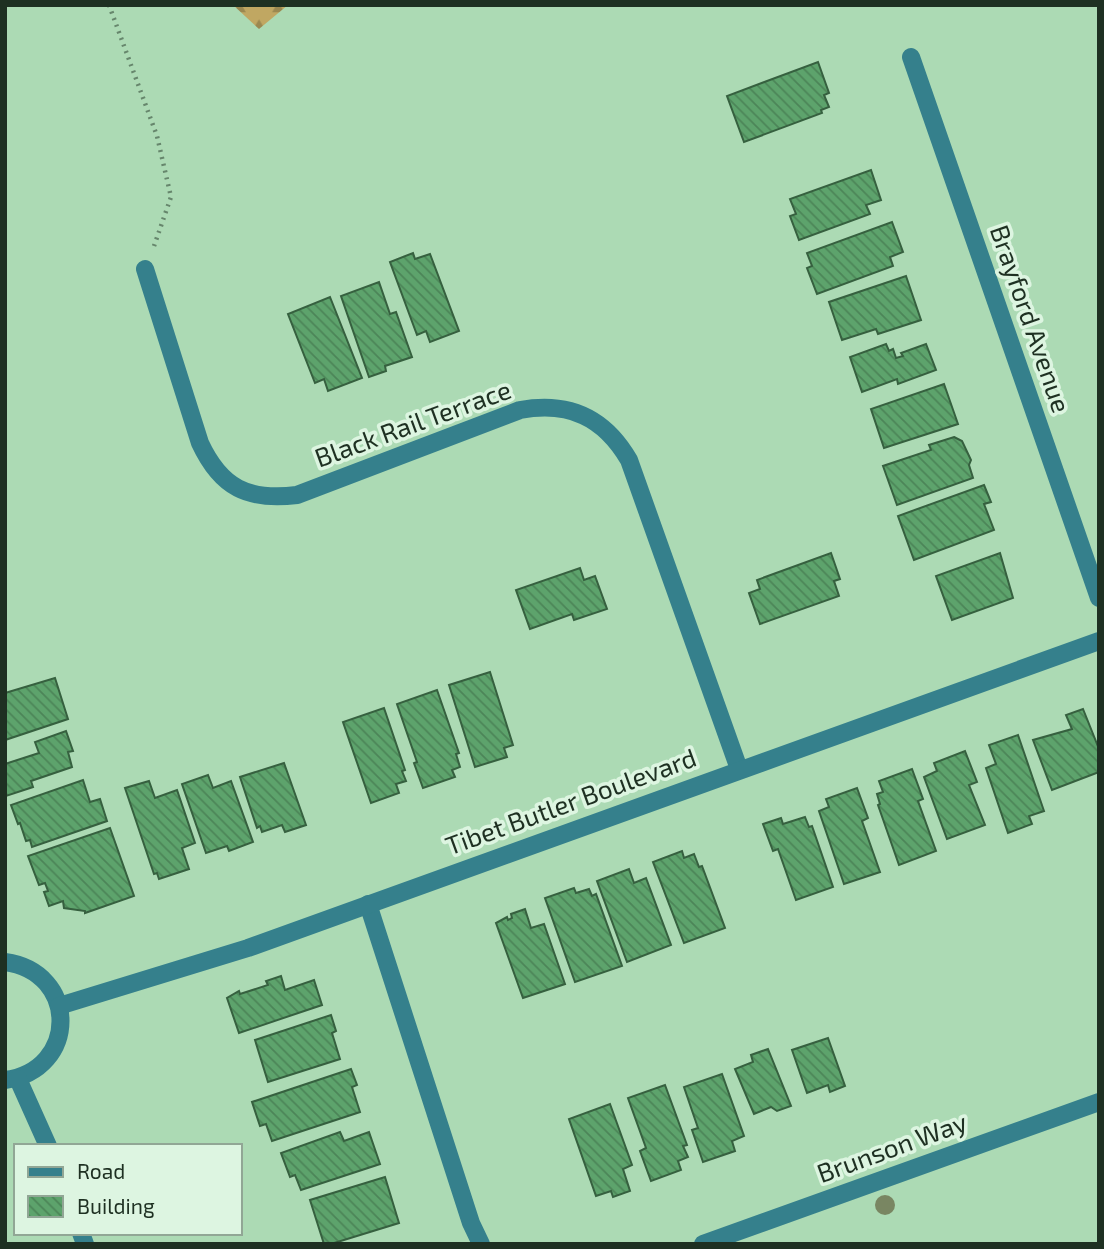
<svg xmlns="http://www.w3.org/2000/svg" width="1104" height="1249" viewBox="0 0 1104 1249" font-family="'Exo 2',sans-serif">
<style>
.forest{fill:url(#forest-firs)}
.building{fill:url(#building-back-hatch);stroke:#36603f;stroke-width:2}
.lines{fill:none;stroke-linecap:round;stroke-linejoin:round}
.path{stroke:#66866c;stroke-width:4.5;stroke-dasharray:2 5;stroke-linecap:butt}
.minor{stroke:#35808c;stroke-width:18}
.tree{fill:#798662}
.labels{text-anchor:middle;stroke-width:7;stroke-linejoin:round;paint-order:stroke}
.street-label{font-size:26px;fill:#1e3022;stroke:#ddf5e1}
</style>
<defs>
<pattern id="forest-firs" width="22" height="20" patternUnits="userSpaceOnUse" patternTransform="scale(1.75)"><rect width="22" height="20" fill="#c0a762"/><path d="M5 1l3.5 6h-7zM16 11l3.5 6h-7z" fill="#9b8850"/></pattern>
<pattern id="building-back-hatch" width="6" height="6" patternUnits="userSpaceOnUse" patternTransform="scale(1.75)"><rect width="6" height="6" fill="#5da36c"/><path d="M-1 5l2 2M0 0l6 6M5-1l2 2" fill="none" stroke="#4c8558"/></pattern>
</defs>
<rect width="100%" height="100%" fill="#acdab4"/>
<path class="forest" d="M233,5H288L259,29Z"/>
<g class="building">
<path d="M818,62L829,93L824,95L829,107L821,110L822,113L744,142L727,96Z"/>
<path d="M871,170L881,200L866,205L870,214L799,240L790,216L796,214L790,199Z"/>
<path d="M892,222L903,252L890,257L893,266L817,294L807,268L812,266L807,253Z"/>
<path d="M413,253L415,259L430,254L459,331L430,342L426,331L417,335L390,262Z"/>
<path d="M906,276L921,320L878,334L876,329L842,340L829,302Z"/>
<path d="M379,282L390,314L396,312L412,357L385,366L386,371L369,377L341,296Z"/>
<path d="M330,297L362,378L328,391L324,379L315,383L288,314Z"/>
<path d="M886,344L889,351L893,349L896,358L903,356L901,353L926,344L936,370L898,384L897,379L862,392L850,357Z"/>
<path d="M944,384L958,424L884,448L871,409Z"/>
<path d="M954,437L962,441L971,460L969,465L973,478L897,505L883,466L931,450L929,445Z"/>
<path d="M984,485L991,502L984,504L994,530L914,560L898,516Z"/>
<path d="M831,553L840,579L834,581L839,596L760,624L749,593L760,589L757,580Z"/>
<path d="M1000,553L1013,598L952,620L936,576Z"/>
<path d="M580,568L584,580L595,576L607,609L574,620L572,614L530,629L516,590Z"/>
<path d="M490,672L513,745L504,748L507,757L475,767L449,685Z"/>
<path d="M55,678L68,719L5,740V693Z"/>
<path d="M437,690L459,753L456,754L460,767L452,770L455,777L423,788L414,763L417,762L397,704Z"/>
<path d="M384,708L405,770L402,771L406,781L396,784L399,793L371,803L343,722Z"/>
<path d="M1083,709L1099,749V772L1052,790L1033,740L1072,729L1066,715Z"/>
<path d="M66,731L73,751L68,752L72,767L31,781L33,787L6,796L5,764L39,753L35,742Z"/>
<path d="M1018,735L1044,811L1029,816L1032,824L1008,833L986,768L996,764L989,745Z"/>
<path d="M965,751L977,782L969,785L985,825L947,839L924,777L937,771L934,763Z"/>
<path d="M284,763L306,825L285,832L282,825L262,832L260,826L257,828L240,777Z"/>
<path d="M912,769L923,799L918,801L936,851L899,865L878,805L880,804L877,794L883,792L879,781Z"/>
<path d="M208,775L213,788L231,781L253,842L229,851L227,846L206,853L182,784Z"/>
<path d="M83,780L90,802L100,799L107,821L32,847L30,840L26,841L20,823L18,824L11,805Z"/>
<path d="M149,781L155,798L177,790L195,843L182,848L189,869L159,879L157,873L154,874L125,788Z"/>
<path d="M857,788L868,818L862,821L880,872L844,884L819,811L829,807L826,799Z"/>
<path d="M805,817L809,827L812,826L833,887L796,900L778,849L773,851L763,824L781,818L783,824Z"/>
<path d="M110,828L134,896L85,913V911L64,908L63,901L49,906L44,892L48,891L45,883L39,885L28,856Z"/>
<path d="M682,851L684,858L694,854L699,867L702,866L725,928L684,943L653,862Z"/>
<path d="M629,869L634,883L646,878L671,945L627,962L597,881Z"/>
<path d="M574,888L576,893L589,889L592,896L596,894L622,966L575,982L545,898Z"/>
<path d="M525,909L531,928L544,924L565,984L523,998L496,923L507,917L508,920L512,918L511,914Z"/>
<path d="M281,976L285,990L314,980L322,1005L239,1033L227,998L239,991L240,994L268,985L266,981Z"/>
<path d="M331,1015L336,1031L332,1033L340,1059L268,1082L255,1040Z"/>
<path d="M828,1038L845,1086L830,1092L828,1085L807,1093L792,1050Z"/>
<path d="M768,1049L791,1106L777,1111L771,1107L754,1114L735,1069L753,1062L751,1055Z"/>
<path d="M351,1069L357,1085L352,1087L360,1112L272,1141L266,1124L260,1126L252,1102Z"/>
<path d="M722,1074L744,1136L732,1141L735,1151L703,1162L692,1130L698,1128L684,1087Z"/>
<path d="M665,1085L687,1145L683,1146L688,1157L678,1161L681,1170L651,1181L640,1151L646,1148L628,1098Z"/>
<path d="M610,1104L632,1165L623,1169L630,1191L613,1197L611,1191L596,1196L569,1119Z"/>
<path d="M340,1132L344,1141L369,1132L380,1164L301,1190L295,1175L290,1177L281,1153Z"/>
<path d="M385,1177L399,1223L331,1244H324L310,1200Z"/>
</g>
<g class="lines">
<path class="path" d="M109,5L157,136L171,197L153,249"/>
<g class="minor">
<path d="M911,57L1099,598"/>
<path d="M145,269L200,443C221,488 248,501 297,495L520,410C569,401 604,417 629,460L739,769"/>
<path d="M368,904L471,1223L481,1244"/>
<path d="M5,962C79,972 79,1070 5,1080"/>
<path d="M59,1006L248,948L1099,641"/>
<path d="M18,1079L48,1146"/>
<path d="M81,1233L85,1244"/>
<path d="M703,1244L1099,1102"/>
</g>
</g>
<circle class="tree" cx="885" cy="1205" r="10"/>
<g class="labels">
<g class="street-label">
<text transform="translate(1030 319) rotate(71)" y="9">Brayford Avenue</text>
<text transform="translate(413 424) rotate(-20)" y="9">Black Rail Terrace</text>
<text transform="translate(571 802) rotate(-20)" y="9">Tibet Butler Boulevard</text>
<text transform="translate(892 1148) rotate(-20)" y="9">Brunson Way</text>
</g>
</g>
<rect width="1104" height="1249" fill="none" stroke="#1e3022" stroke-width="14"/>
<rect x="14" y="1144" width="228" height="91" fill="#ddf5e1" stroke="#91a695" stroke-width="2"/>
<rect x="28" y="1167" width="35" height="10" fill="#35808c" stroke="#91a695" stroke-width="2"/>
<text x="77" y="1179" font-size="21" fill="#1e3022">Road</text>
<rect x="28" y="1196" width="35" height="21" fill="url(#building-back-hatch)" stroke="#91a695" stroke-width="2"/>
<text x="77" y="1214" font-size="21" fill="#1e3022">Building</text>
</svg>
